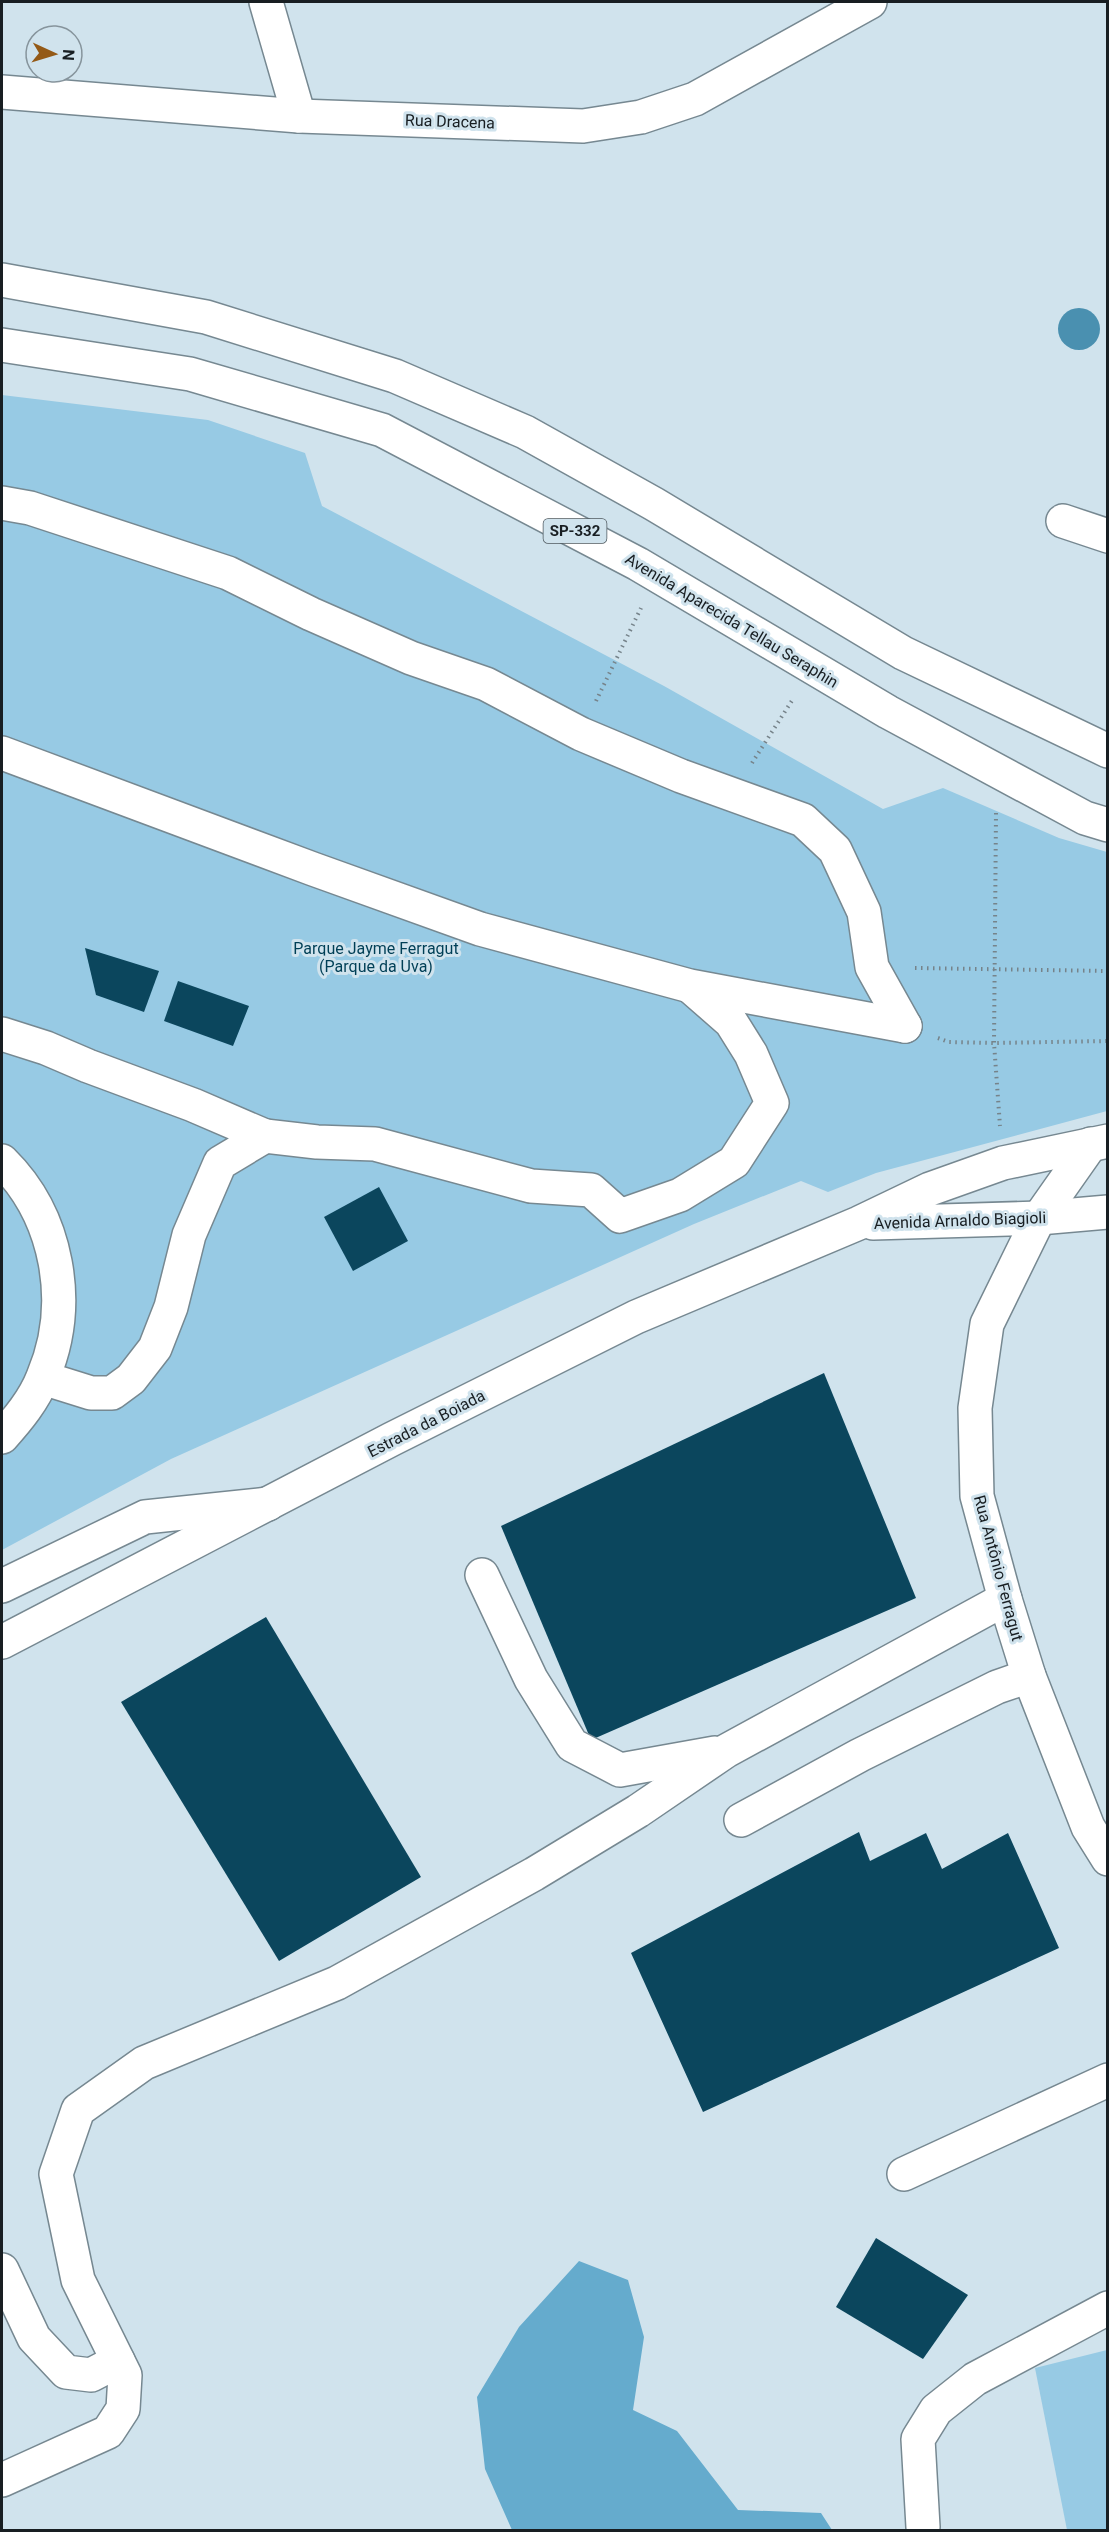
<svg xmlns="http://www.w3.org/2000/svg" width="1109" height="2532" viewBox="0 0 1109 2532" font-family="Roboto,sans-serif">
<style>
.green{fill:#97cae4}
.forest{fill:#65abcd}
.water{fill:#4a90b0}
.building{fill:#0b465d}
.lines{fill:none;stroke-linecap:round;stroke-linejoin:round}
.minor-casing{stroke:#768891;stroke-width:36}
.major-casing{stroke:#768891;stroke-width:36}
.path{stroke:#76838a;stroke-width:4;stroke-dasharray:1.5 4.5;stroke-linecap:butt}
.minor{stroke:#fff;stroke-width:33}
.major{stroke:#fff;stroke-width:33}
.labels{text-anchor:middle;stroke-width:6;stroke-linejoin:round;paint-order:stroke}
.shield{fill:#d0e3ed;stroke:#4f595f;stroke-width:1.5}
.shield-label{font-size:15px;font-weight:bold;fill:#181e22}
.street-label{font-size:16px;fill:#181e22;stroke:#d0e3ed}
.park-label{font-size:16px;fill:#003f56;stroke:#d0e3ed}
</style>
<rect width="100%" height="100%" fill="#d0e3ed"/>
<g class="green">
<path d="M2,395L208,420L305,453L322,506L664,686L883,809L943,788L1059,838L1107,852V1111L876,1173L828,1192L801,1181L694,1224L171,1459L2,1550Z"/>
<path d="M1107,2350V2530H1067L1035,2368Z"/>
</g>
<path class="forest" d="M579,2261L628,2280L644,2337L633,2410L677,2431L738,2510L821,2513L832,2530H512L485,2469L477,2397L519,2327Z"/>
<circle class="water" cx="1079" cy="329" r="21"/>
<g class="building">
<path d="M85,948L159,971L144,1012L96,995Z"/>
<path d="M178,981L249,1006L233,1046L164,1021Z"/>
<path d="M379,1187L408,1241L353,1271L324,1217Z"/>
<path d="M824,1373L916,1598L591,1740L501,1526Z"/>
<path d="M266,1617L421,1877L279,1961L121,1702Z"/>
<path d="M859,1832L870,1861L926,1833L942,1869L1008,1833L1059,1948L703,2112L631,1953Z"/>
<path d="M876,2238L968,2295L923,2359L836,2307Z"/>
</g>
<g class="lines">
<defs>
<g id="minor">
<path d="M266,2L299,116"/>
<path d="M2,92L299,116L583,126L641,117L695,99L870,2"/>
<path d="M2,503L30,508L228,573L311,614L411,658L486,684L581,734L681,776L803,820L835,850L864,912L872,967L905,1026"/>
<path d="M1063,521L1108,536"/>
<path d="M2,753L313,869L480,929L690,986L905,1026"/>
<path d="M2,1034L46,1048L88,1066L193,1105L265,1136L220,1163L189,1235L171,1307L155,1348L131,1379L112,1393H91L43,1378"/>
<path d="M265,1136L317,1142L375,1144L531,1186L591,1190L620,1216L680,1195L734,1162L772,1103L751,1054L731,1022L691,987"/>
<path d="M1091,1144L1039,1218L987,1324L975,1408L977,1496L1005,1599L1029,1676L1088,1827L1108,1859"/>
<path d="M2,1161C58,1216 74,1304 43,1377C34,1400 18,1419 2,1437"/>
<path d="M482,1575L531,1679L572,1745L620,1770L715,1753"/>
<path d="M2,1586L145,1517L268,1504"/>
<path d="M741,1820L860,1755L997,1687L1029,1676"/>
<path d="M904,2174L1108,2080"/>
<path d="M2,2270L34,2338L66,2372L91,2375L118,2361"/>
<path d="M2,2480L108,2432L123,2409L125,2375L78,2280L56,2174L78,2110L144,2063L337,1983L534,1874L638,1811L726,1751L1005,1599"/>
<path d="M923,2527L918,2439L936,2410L975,2379L1108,2308"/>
</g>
<g id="major">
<path d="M2,280L206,317L395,376L525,432L654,504L903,653L1108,751"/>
<path d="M2,345L190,374L382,430L638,564L888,712L1085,818L1108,825"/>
<path d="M873,1223L1039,1218L1108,1212"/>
<path d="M2,1642L392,1439L636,1317L859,1223L930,1189L1003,1163L1108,1141"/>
</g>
</defs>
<use href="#minor" class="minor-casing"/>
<use href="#major" class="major-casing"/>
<g class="path">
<path d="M596,701L641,608"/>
<path d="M752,763L793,699"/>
<path d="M996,813L994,1043L1000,1126"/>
<path d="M915,968L1108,971"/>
<path d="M938,1038L949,1042L994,1043L1108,1041"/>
</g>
<use href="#minor" class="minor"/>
<use href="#major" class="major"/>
</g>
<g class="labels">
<rect class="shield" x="543.5" y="519" width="63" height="24" rx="4.5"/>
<g class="shield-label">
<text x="575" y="536">SP-332</text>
</g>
<g class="street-label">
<text transform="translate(450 121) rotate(2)" y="6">Rua Dracena</text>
<text transform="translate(732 620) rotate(31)" y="6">Avenida Aparecida Tellau Seraphin</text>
<text transform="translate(960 1220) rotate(-2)" y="6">Avenida Arnaldo Biagioli</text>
<text transform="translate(426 1423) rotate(-27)" y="6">Estrada da Boiada</text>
<text transform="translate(999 1568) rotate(75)" y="6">Rua Antônio Ferragut</text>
</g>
<g class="park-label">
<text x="376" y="954">Parque Jayme Ferragut<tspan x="376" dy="18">(Parque da Uva)</tspan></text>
</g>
</g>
<rect width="1109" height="2532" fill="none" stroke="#181e22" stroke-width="6"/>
<g transform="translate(54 54) rotate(94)"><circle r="28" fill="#d0e3ed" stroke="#86949c" stroke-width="1.5"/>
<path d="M0-4.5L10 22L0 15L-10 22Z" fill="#945a17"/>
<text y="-9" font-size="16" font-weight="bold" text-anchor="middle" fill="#181e22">N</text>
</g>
</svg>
